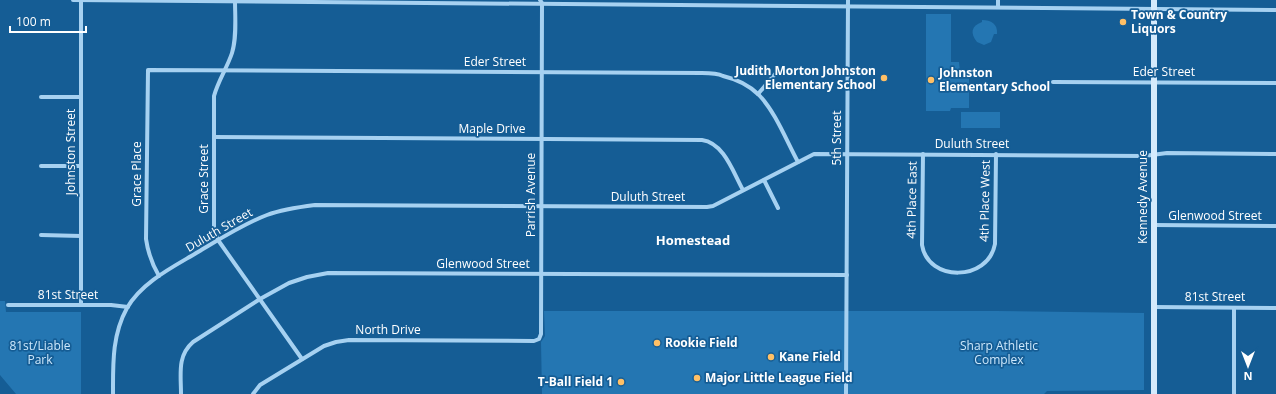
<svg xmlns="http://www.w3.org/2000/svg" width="1276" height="394" viewBox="0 0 1276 394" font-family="'Open Sans',sans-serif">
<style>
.green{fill:#2476b2}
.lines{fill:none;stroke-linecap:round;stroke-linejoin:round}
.street{stroke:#a6d1f1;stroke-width:4}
.secondary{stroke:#d4eafc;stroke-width:6}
.poi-dot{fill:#ffc066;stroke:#155d95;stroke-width:1.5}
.labels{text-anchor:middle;stroke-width:3.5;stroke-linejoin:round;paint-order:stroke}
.poi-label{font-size:12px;font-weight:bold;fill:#fff;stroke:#155d95;text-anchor:start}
.street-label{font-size:12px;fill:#fff;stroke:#155d95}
.park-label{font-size:12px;fill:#cde8fc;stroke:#155d95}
.neighbourhood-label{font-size:13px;font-weight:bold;fill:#fff;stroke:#155d95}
</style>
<rect width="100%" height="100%" fill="#155d95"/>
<g class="green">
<path d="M926,14H951V62H959L960,72H969V108H951L950,111H926Z"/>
<path d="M982,20C991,20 998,24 997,34H994L991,42L984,45L977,42C970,33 971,26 982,22Z"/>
<rect x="961" y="112" width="39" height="16"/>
<path d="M5,301L6,312H81V394H16L0,375V301Z"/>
<path d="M544,311H996L1144,313V390L1047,391L1044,394H542L541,342L545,336Z"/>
</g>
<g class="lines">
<g class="street">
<path d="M73,0L1276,10"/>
<path d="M81,0V305"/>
<path d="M235,0C235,17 237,37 232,53C227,68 218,81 214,96V227L218,240L302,359"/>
<path d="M998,0V7"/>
<path d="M1053,82L1276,83"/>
<path d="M758,94L776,73"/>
<path d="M41,97H80"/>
<path d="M214,137L702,140C724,143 733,172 743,190"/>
<path d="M923,154L922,245C928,282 988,282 995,244L996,154"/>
<path d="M41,166H81"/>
<path d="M764,180L778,208"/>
<path d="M1154,225L1276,226"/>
<path d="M41,235L81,236"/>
<path d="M159,276C152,264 148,253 146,239L148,70L702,73C709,73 717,73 723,76C736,79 750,86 759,95C776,113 786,140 798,162"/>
<path d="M8,305H111L128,307"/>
<path d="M1154,307L1276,308"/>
<path d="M1234,308V394"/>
<path d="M113,394C113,364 112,335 127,308C142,282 173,267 198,252C220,239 243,224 267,215C283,209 299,207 315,205L707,207L713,206L814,154L1144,156L1167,153L1276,154"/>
<path d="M181,394C181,374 177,356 193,342L260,299L289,283L307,277L328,273L847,275"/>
<path d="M253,394L260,385L324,346L336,342L349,340L534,341L539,339L541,334L542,3L540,0"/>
<path d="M846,394L848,0"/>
</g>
<path class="secondary" d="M1154,394V0"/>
</g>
<g class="poi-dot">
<circle cx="1123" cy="22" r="4"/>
<circle cx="884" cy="78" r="4"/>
<circle cx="931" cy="80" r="4"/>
<circle cx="657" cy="343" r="4"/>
<circle cx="771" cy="357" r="4"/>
<circle cx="697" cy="378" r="4"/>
<circle cx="621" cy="382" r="4"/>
</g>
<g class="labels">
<g class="poi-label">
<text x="1131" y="19">Town &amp; Country<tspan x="1131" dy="14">Liquors</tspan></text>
<text x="876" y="75" text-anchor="end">Judith Morton Johnston<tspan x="876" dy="14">Elementary School</tspan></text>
<text x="939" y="77">Johnston<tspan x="939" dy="14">Elementary School</tspan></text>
<text x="665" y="347">Rookie Field</text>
<text x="779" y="361">Kane Field</text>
<text x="705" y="382">Major Little League Field</text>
<text x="613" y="386" text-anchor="end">T-Ball Field 1</text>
</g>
<g class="street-label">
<text x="495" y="66">Eder Street</text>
<text x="1164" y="76">Eder Street</text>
<text x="492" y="133">Maple Drive</text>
<text transform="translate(837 138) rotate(-90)" y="4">5th Street</text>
<text x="972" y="148">Duluth Street</text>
<text transform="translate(71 152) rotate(-90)" y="4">Johnston Street</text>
<text transform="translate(137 174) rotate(-90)" y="4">Grace Place</text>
<text transform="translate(204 179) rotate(-90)" y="4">Grace Street</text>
<text transform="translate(531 195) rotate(-90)" y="4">Parrish Avenue</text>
<text x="648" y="201">Duluth Street</text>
<text transform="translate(1143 197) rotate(-90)" y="4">Kennedy Avenue</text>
<text transform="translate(912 200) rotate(-89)" y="4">4th Place East</text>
<text transform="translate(985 201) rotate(-89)" y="4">4th Place West</text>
<text x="1215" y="220">Glenwood Street</text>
<text transform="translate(219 230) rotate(-30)" y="4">Duluth Street</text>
<text x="483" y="268">Glenwood Street</text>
<text x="68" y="299">81st Street</text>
<text x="1215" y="301">81st Street</text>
<text x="388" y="334">North Drive</text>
</g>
<g class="park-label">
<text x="40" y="350">81st/Liable<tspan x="40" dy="14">Park</tspan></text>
<text x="999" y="350">Sharp Athletic<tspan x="999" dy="14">Complex</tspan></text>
</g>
<g class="neighbourhood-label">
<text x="693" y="245">Homestead</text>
</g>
</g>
<g transform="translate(1248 366) rotate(180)" stroke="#155d95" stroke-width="3" paint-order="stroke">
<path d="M0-3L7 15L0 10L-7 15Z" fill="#ffffff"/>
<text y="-6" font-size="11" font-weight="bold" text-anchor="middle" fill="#ffffff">N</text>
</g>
<path d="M10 26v6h76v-6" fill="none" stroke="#ffffff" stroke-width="2"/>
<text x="16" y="26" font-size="12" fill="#ffffff" stroke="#155d95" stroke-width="3" paint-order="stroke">100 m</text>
</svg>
